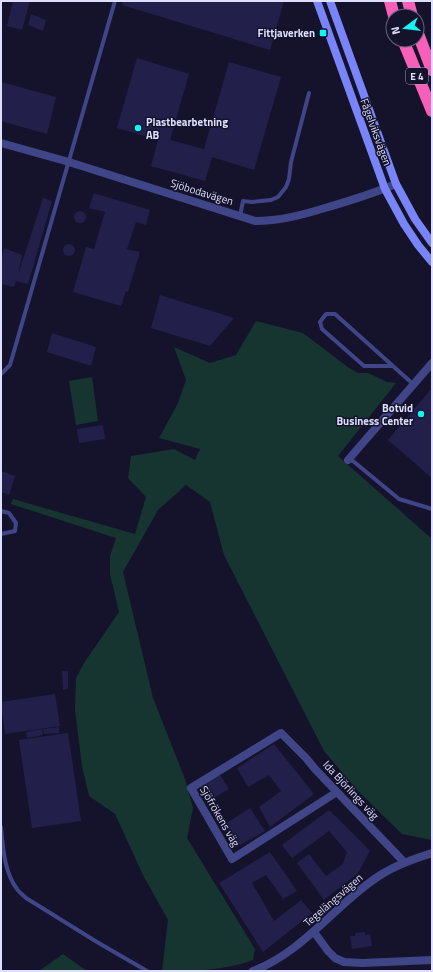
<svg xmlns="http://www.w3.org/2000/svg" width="433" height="972" viewBox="0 0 433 972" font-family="'Titillium Web',sans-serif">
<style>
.green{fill:#163531}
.building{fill:#231f4b}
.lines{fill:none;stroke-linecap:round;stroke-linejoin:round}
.service{stroke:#404588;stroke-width:4}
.minor{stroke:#404588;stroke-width:8}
.secondary{stroke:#7984f9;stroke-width:8}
.motorway{stroke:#f85fb9;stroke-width:12}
.poi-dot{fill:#13f5f3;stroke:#14132b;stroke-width:1.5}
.labels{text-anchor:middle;stroke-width:3;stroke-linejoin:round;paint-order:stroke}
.shield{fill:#14132b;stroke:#a1a1bf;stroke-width:1}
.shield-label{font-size:10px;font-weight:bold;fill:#dedefe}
.poi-label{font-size:11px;font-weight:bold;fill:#dedefe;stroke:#14132b;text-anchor:end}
.street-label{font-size:11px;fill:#dedefe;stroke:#14132b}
</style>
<rect width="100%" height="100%" fill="#14132b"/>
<g class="green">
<path d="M256,321L303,333L349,368L358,373H368L387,382L396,383L338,456L432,539V840L402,834L357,790L324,751L224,555L210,502L186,485L158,510L123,572L153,698L185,779L193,808L187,838L255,949L253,960C224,971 193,971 162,971L168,920L143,875L115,814L89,796L82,766L75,710L76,678L84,663L119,612L110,574V556L116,538L11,504L13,499L135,534L146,497L128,478L131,456L174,449L195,460L200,449L159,438L178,403L186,380L174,347L210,363L236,355Z"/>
<path d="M92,377L98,421L76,425L69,381Z"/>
<path d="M63,954L87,971H39Z"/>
</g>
<g class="building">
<path d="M13,1H30L22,30L7,26Z"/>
<path d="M123,1H284L270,50L122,5Z"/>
<path d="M31,14L46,20L43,31L28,25Z"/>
<path d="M137,58L189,74L170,140L204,149L229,62L281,77L254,170L212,157L205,181L151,166L158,140L117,128Z"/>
<path d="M1,82L56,97L47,134L1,121Z"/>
<path d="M94,193L150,210L146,225L136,222L127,249L140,252L128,292L126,291L121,306L73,292L86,247L94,249L105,212L89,208Z"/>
<path d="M43,198L52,201L28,284L16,281L14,287L1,284V262L4,248L22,255L18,275Z"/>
<circle cx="80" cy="217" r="6"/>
<circle cx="69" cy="250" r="6"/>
<path d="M160,295L234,318L210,346L151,328Z"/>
<path d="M52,333L96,347L91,366L47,352Z"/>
<path d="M432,388V478L388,440Z"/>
<path d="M103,425L105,439L79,443L77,429Z"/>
<path d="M1,471L15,476L9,495L1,492Z"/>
<path d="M62,671H68V689L63,690Z"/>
<path d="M55,694L60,726L5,734L1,702Z"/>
<path d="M59,727V733L44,734L43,729Z"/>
<path d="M42,729L43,735L27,738L26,732Z"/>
<path d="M68,733L81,821L32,828L19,740Z"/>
<path d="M274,744L314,794L270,827L259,807L281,791L269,775L248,787L237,768Z"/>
<path d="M220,775L229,789L207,802L199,787Z"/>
<path d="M250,808L265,831L235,848L222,826Z"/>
<path d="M329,810L370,851L358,873L324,900L297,863L309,854L326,876L343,864L347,852L329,831L292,858L282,845Z"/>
<path d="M270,852L297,891L283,899L266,875L252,883L274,921L301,900L312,913L263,952L219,883Z"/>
<path d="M365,932V935L370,934L372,946L352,949L350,936H355V933Z"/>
</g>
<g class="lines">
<g class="service">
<path d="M240,216L243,201L252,202L271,200L278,197L286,187L289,179L291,162L309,93"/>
<path d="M393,366H364L322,329L320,322L326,314H335L413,384"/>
<path d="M1,374L10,365L115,1"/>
<path d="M348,460L353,461L399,499L432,509"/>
<path d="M1,511L9,513L16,523L15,531L1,534"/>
<path d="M1,827C3,847 4,872 17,889C19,892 23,895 26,898L97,942L147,971"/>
</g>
<g class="minor">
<path d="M1,143L69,162L255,221C280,221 302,215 325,208C349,201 372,194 396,184"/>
<path d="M348,460L432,363"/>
<path d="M337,792L232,859L191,788L281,733L306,758L315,769L404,862"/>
<path d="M314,932L328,951L335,958L344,962L362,963L432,960"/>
<path d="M253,971C300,953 330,912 369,883C388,868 410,860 432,853"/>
</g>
<g class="secondary">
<path d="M317,1L385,189L404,224L418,245L432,262"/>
<path d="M330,1L396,184L415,219L432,243"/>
</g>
<g class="motorway">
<path d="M390,1L394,16"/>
<path d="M408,1L412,16"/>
<path d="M417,31L432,70"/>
<path d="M403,40L432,111"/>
</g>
</g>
<g class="poi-dot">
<rect x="319" y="29" width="8" height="8" rx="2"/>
<circle cx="138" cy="128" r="4"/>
<circle cx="421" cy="414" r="4"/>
</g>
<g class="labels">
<rect class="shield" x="406" y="68" width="22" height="16" rx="3"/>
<g class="shield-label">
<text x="417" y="80">E 4</text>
</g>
<g class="poi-label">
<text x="315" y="37">Fittjaverken</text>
<text x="146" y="126" text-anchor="start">Plastbearbetning<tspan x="146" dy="13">AB</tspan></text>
<text x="413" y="412">Botvid<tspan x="413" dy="13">Business Center</tspan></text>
</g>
<g class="street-label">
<text transform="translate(376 132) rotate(70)" y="4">Fågelviksvägen</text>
<text transform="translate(202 192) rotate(17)" y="4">Sjöbodavägen</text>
<text transform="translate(351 790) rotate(47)" y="4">Ida Björlings väg</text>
<text transform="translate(220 816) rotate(60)" y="4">Sjöfrökens väg</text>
<text transform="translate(333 900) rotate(-41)" y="4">Tegelängsvägen</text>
</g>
</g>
<rect width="433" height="972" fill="none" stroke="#dedefe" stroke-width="4"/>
<g transform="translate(405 28) rotate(255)"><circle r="19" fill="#14132b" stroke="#65647f"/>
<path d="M0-3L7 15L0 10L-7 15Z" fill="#13f5f3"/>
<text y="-6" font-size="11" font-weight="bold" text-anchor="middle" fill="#dedefe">N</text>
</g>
</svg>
